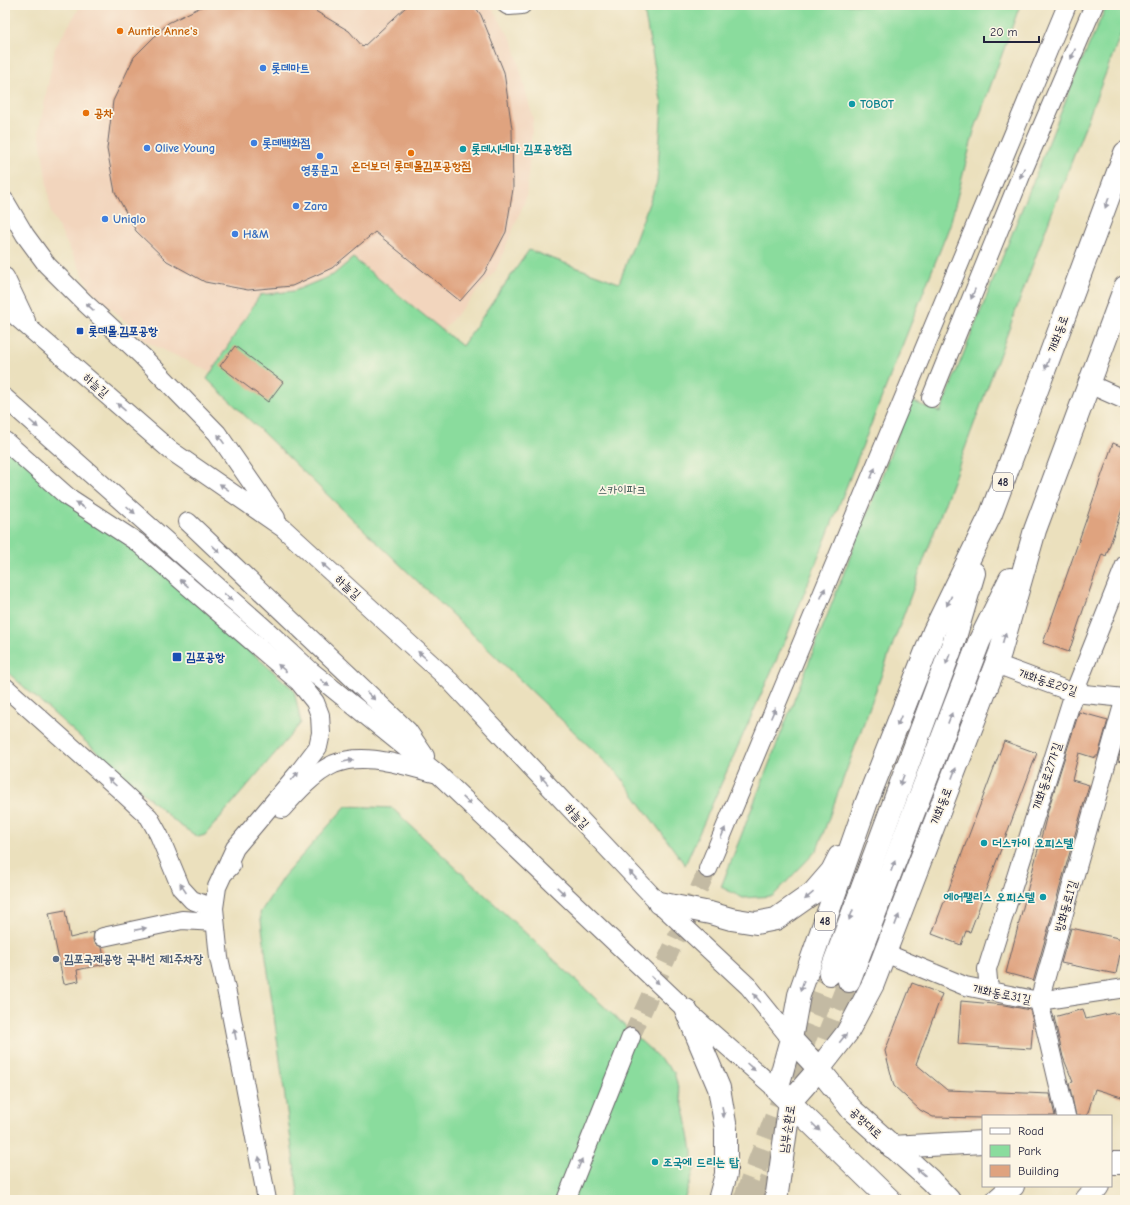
<svg xmlns="http://www.w3.org/2000/svg" width="1130" height="1205" viewBox="0 0 1130 1205" font-family="'Comic Neue','Poor Story',sans-serif">
<style>
.built{fill:#f2d5bd}
.green{fill:#8adc9d;stroke:#567f6c}
.building{fill:#dfa37f}
.lines{fill:none;stroke-linecap:round;stroke-linejoin:round}
.minor-tunnel{stroke:#c3baa3;stroke-width:18;stroke-dasharray:18 9;stroke-linecap:butt}
.major-tunnel{stroke:#c3baa3;stroke-width:22;stroke-dasharray:22 11;stroke-linecap:butt}
.minor-casing{stroke:#686468;stroke-width:20}
.major-casing{stroke:#686468;stroke-width:24}
.minor{stroke:#fff;stroke-width:18}
.major{stroke:#fff;stroke-width:22}
.oneway{fill:#9c9ca7}
.food-dot{fill:#e8710a;stroke:#fcf5e5;stroke-width:1.5}
.shop-dot{fill:#3f7fe0;stroke:#fcf5e5;stroke-width:1.5}
.culture-dot{fill:#0f9aa8;stroke:#fcf5e5;stroke-width:1.5}
.transit-dot{fill:#1a4fb4;stroke:#fcf5e5;stroke-width:1.5}
.service-dot{fill:#5c6f8a;stroke:#fcf5e5;stroke-width:1.5}
.labels{text-anchor:middle;stroke-width:3.5;stroke-linejoin:round;paint-order:stroke}
.shield{fill:#fcf5e5;stroke:#63616e;stroke-width:1}
.shield-label{font-size:11px;font-weight:bold;fill:#22223b}
.food-label{font-size:12px;font-weight:bold;fill:#c56008;stroke:#fcf5e5;text-anchor:start}
.shop-label{font-size:12px;font-weight:bold;fill:#366cbe;stroke:#fcf5e5;text-anchor:start}
.culture-label{font-size:12px;font-weight:bold;fill:#0d838f;stroke:#fcf5e5;text-anchor:start}
.transit-label{font-size:12px;font-weight:bold;fill:#164399;stroke:#fcf5e5;text-anchor:start}
.street-label{font-size:12px;fill:#22223b;stroke:#fcf5e5}
.park-label{font-size:12px;fill:#415a58;stroke:#fcf5e5}
.service-label{font-size:12px;font-weight:bold;fill:#4e5e75;stroke:#fcf5e5;text-anchor:start}
</style>
<rect width="100%" height="100%" fill="#fcf5e5"/>
<filter id="ink" filterUnits="userSpaceOnUse"><feTurbulence type="fractalNoise" baseFrequency=".025" numOctaves="2"/><feDisplacementMap in="SourceGraphic" scale="8" xChannelSelector="R" yChannelSelector="G"/><feConvolveMatrix kernelMatrix="1 2 1 2 8 2 1 2 1" color-interpolation-filters="sRGB"/></filter>
<filter id="wash" filterUnits="userSpaceOnUse"><feTurbulence type="fractalNoise" baseFrequency=".012" numOctaves="4" result="noise"/><feDisplacementMap in="SourceGraphic" scale="16" xChannelSelector="R" yChannelSelector="G"/><feGaussianBlur stdDeviation="0.9" result="paint"/><feColorMatrix in="noise" values="0 0 0 0 0 0 0 0 0 0 0 0 0 0 0 0 0 1.4 0 .05"/><feComposite in="paint" operator="in"/></filter>
<g filter="url(#wash)">
<rect width="100%" height="100%" fill="#ebe0bd"/>
<path class="built" d="M81,5H490L513,42L533,119L526,198L496,270L443,330L375,369L219,376L147,342L90,288L51,213L39,130L55,48Z"/>
<g class="green">
<path d="M643,5H1020L974,131L950,225L788,634L685,865L620,776L207,379L260,295L294,291L333,275L353,258L462,346L529,250L619,283L657,182L662,105Z"/>
<path d="M1107,5H1125V23L1051,215L817,850L773,896L743,898L721,887L911,401L940,412L1080,65Z"/>
<path d="M5,433L294,690L301,723L205,835L198,837L178,824L5,670Z"/>
<path d="M346,806L392,808L674,1072L686,1118L695,1167L684,1200H299L260,913L283,877Z"/>
</g>
<g id="blocks">
<g class="building">
<path d="M205,5L307,6L349,31L363,47L408,5H474L481,15L504,72L512,129L513,189L506,232L484,274L460,301L375,232L332,268L292,286L248,290L205,282L167,261L136,231L115,192L107,149L113,101L134,57L168,23Z"/>
<path d="M235,346L283,382L268,402L220,366Z"/>
<path d="M1113,443L1125,448V501L1106,556L1102,554L1069,652L1043,643Z"/>
<path d="M1079,712L1108,720L1098,756H1095V758L1079,753L1072,780L1089,785L1033,982L1032,980L1006,973L1049,807Z"/>
<path d="M1125,736V763L1118,761Z"/>
<path d="M1004,741L1037,753L970,932L966,931L961,945L932,934Z"/>
<path d="M65,910L70,938L94,932L93,940L96,944L102,947L105,964L77,970L79,981L64,984L49,913Z"/>
<path d="M1071,928L1123,939L1116,974L1061,963Z"/>
<path d="M912,983L942,994L916,1064L947,1090L1050,1094L1055,1116H983V1118L933,1117L920,1110L894,1086L885,1051Z"/>
<path d="M961,1001L1004,1005L1030,1010L1033,1022L1031,1049L958,1044Z"/>
<path d="M1083,1009L1086,1019L1113,1013L1125,1014V1098L1095,1089L1087,1116H1076L1069,1083L1073,1082L1063,1057L1054,1017Z"/>
</g>
</g>
</g>
<g filter="url(#ink)">
<use href="#blocks" fill-opacity="0" stroke="#686468" stroke-width="1"/>
<g class="lines">
<path class="minor-tunnel" d="M631,1037L708,869"/>
<g class="major-tunnel">
<path d="M814,1071L849,981"/>
<path d="M744,1200L830,974"/>
<path d="M763,1200L777,1166"/>
</g>
<defs>
<g id="minor">
<path d="M507,5L509,6L522,5"/>
<path d="M5,201L25,235L47,265L84,302L142,356L217,433L276,518"/>
<path d="M5,277L26,321"/>
<path d="M5,307L170,450L283,528L450,681L659,903L749,987L791,1039"/>
<path d="M1089,384L1125,400"/>
<path d="M5,398L262,626L311,671L438,774L686,1010L777,1090"/>
<path d="M931,398L1022,173L1094,5"/>
<path d="M5,441L68,497L137,542L299,682L315,702L320,715L321,733L318,747L299,772L235,848L223,874"/>
<path d="M188,522L408,731L425,756"/>
<path d="M996,664L1074,693L1125,698"/>
<path d="M5,687L120,790L149,817L159,835L181,888L192,900L214,908"/>
<path d="M282,809C296,793 314,773 334,764C365,751 403,766 434,773"/>
<path d="M231,866L223,874L217,887L214,908L219,958L228,998L267,1200"/>
<path d="M708,869L1067,5"/>
<path d="M103,937L182,920L215,922"/>
<path d="M885,953L965,986L1039,1001L1125,988"/>
<path d="M989,991L987,969L1074,693L1125,565"/>
<path d="M1066,1116L1039,1001L1125,698"/>
<path d="M566,1200L631,1037"/>
</g>
<g id="major">
<path d="M659,903L710,913L731,919L756,923L776,919L813,893L832,871L839,857"/>
<path d="M830,974L954,641L974,573"/>
<path d="M849,981L979,642L1010,579"/>
<path d="M686,1010L719,1088L726,1129V1174L719,1200"/>
<path d="M791,1039L819,1069L852,1110L930,1180L949,1200"/>
<path d="M892,1147L983,1142"/>
<path d="M1111,1163H1125"/>
<path d="M776,1200L790,1102L819,1069L847,1033L873,984L1000,653L1035,530L1125,287"/>
<path d="M890,1200L777,1090L791,1039L799,995L866,804L934,631L991,514L1125,153"/>
<path d="M997,1200L1013,1186"/>
<path d="M1086,1200L1098,1186"/>
</g>
</defs>
<use href="#minor" class="minor-casing"/>
<use href="#major" class="major-casing"/>
<use href="#minor" class="minor"/>
<use href="#major" class="major"/>
</g>
<defs><path id="oneway-solid" d="M-6-.8H1V-3.2L6.5 0L1 3.2V.8H-6Z"/></defs>
<g class="oneway">
<use href="#oneway-solid" transform="translate(1073 54) rotate(113)"/>
<use href="#oneway-solid" transform="translate(1022 173) rotate(113)"/>
<use href="#oneway-solid" transform="translate(1107 203) rotate(110)"/>
<use href="#oneway-solid" transform="translate(973 294) rotate(112)"/>
<use href="#oneway-solid" transform="translate(90 307) rotate(-137)"/>
<use href="#oneway-solid" transform="translate(1047 364) rotate(110)"/>
<use href="#oneway-solid" transform="translate(121 407) rotate(-139)"/>
<use href="#oneway-solid" transform="translate(34 424) rotate(42)"/>
<use href="#oneway-solid" transform="translate(221 439) rotate(-125)"/>
<use href="#oneway-solid" transform="translate(873 473) rotate(-67)"/>
<use href="#oneway-solid" transform="translate(224 487) rotate(-145)"/>
<use href="#oneway-solid" transform="translate(80 505) rotate(-147)"/>
<use href="#oneway-solid" transform="translate(131 510) rotate(42)"/>
<use href="#oneway-solid" transform="translate(216 549) rotate(43)"/>
<use href="#oneway-solid" transform="translate(326 567) rotate(-138)"/>
<use href="#oneway-solid" transform="translate(184 583) rotate(-139)"/>
<use href="#oneway-solid" transform="translate(823 593) rotate(-67)"/>
<use href="#oneway-solid" transform="translate(228 597) rotate(42)"/>
<use href="#oneway-solid" transform="translate(949 601) rotate(116)"/>
<use href="#oneway-solid" transform="translate(1004 638) rotate(-74)"/>
<use href="#oneway-solid" transform="translate(422 655) rotate(-138)"/>
<use href="#oneway-solid" transform="translate(948 659) rotate(111)"/>
<use href="#oneway-solid" transform="translate(282 668) rotate(-139)"/>
<use href="#oneway-solid" transform="translate(325 683) rotate(38)"/>
<use href="#oneway-solid" transform="translate(371 696) rotate(43)"/>
<use href="#oneway-solid" transform="translate(773 713) rotate(-67)"/>
<use href="#oneway-solid" transform="translate(950 718) rotate(-69)"/>
<use href="#oneway-solid" transform="translate(899 721) rotate(112)"/>
<use href="#oneway-solid" transform="translate(348 761) rotate(-11)"/>
<use href="#oneway-solid" transform="translate(954 773) rotate(-69)"/>
<use href="#oneway-solid" transform="translate(295 776) rotate(-50)"/>
<use href="#oneway-solid" transform="translate(544 780) rotate(-133)"/>
<use href="#oneway-solid" transform="translate(902 780) rotate(111)"/>
<use href="#oneway-solid" transform="translate(112 782) rotate(-138)"/>
<use href="#oneway-solid" transform="translate(467 801) rotate(44)"/>
<use href="#oneway-solid" transform="translate(723 833) rotate(-67)"/>
<use href="#oneway-solid" transform="translate(893 866) rotate(-69)"/>
<use href="#oneway-solid" transform="translate(633 875) rotate(-133)"/>
<use href="#oneway-solid" transform="translate(183 888) rotate(-124)"/>
<use href="#oneway-solid" transform="translate(561 891) rotate(44)"/>
<use href="#oneway-solid" transform="translate(809 896) rotate(140)"/>
<use href="#oneway-solid" transform="translate(851 915) rotate(111)"/>
<use href="#oneway-solid" transform="translate(897 920) rotate(-69)"/>
<use href="#oneway-solid" transform="translate(141 929) rotate(-11)"/>
<use href="#oneway-solid" transform="translate(655 980) rotate(44)"/>
<use href="#oneway-solid" transform="translate(802 986) rotate(109)"/>
<use href="#oneway-solid" transform="translate(757 998) rotate(-129)"/>
<use href="#oneway-solid" transform="translate(235 1034) rotate(-101)"/>
<use href="#oneway-solid" transform="translate(843 1038) rotate(-52)"/>
<use href="#oneway-solid" transform="translate(751 1067) rotate(42)"/>
<use href="#oneway-solid" transform="translate(723 1112) rotate(81)"/>
<use href="#oneway-solid" transform="translate(816 1127) rotate(45)"/>
<use href="#oneway-solid" transform="translate(260 1162) rotate(-101)"/>
<use href="#oneway-solid" transform="translate(580 1164) rotate(-68)"/>
<use href="#oneway-solid" transform="translate(921 1172) rotate(-139)"/>
</g>
</g>
<g class="food-dot">
<circle cx="120" cy="31" r="4"/>
<circle cx="86" cy="113" r="4"/>
<circle cx="411" cy="153" r="4"/>
</g>
<g class="shop-dot">
<circle cx="263" cy="68" r="4"/>
<circle cx="254" cy="143" r="4"/>
<circle cx="147" cy="148" r="4"/>
<circle cx="320" cy="156" r="4"/>
<circle cx="296" cy="206" r="4"/>
<circle cx="105" cy="219" r="4"/>
<circle cx="235" cy="234" r="4"/>
</g>
<g class="culture-dot">
<circle cx="852" cy="104" r="4"/>
<circle cx="463" cy="149" r="4"/>
<circle cx="984" cy="843" r="4"/>
<circle cx="1043" cy="897" r="4"/>
<circle cx="655" cy="1162" r="4"/>
</g>
<g class="transit-dot">
<rect x="76" y="327" width="8" height="8" rx="2"/>
<rect x="172" y="652" width="10" height="10" rx="2"/>
</g>
<circle class="service-dot" cx="56" cy="959" r="4"/>
<g class="labels">
<g class="shield">
<rect x="993" y="473" width="20" height="18" rx="3"/>
<rect x="815" y="912" width="20" height="18" rx="3"/>
</g>
<g class="shield-label">
<text x="1003" y="486">48</text>
<text x="825" y="925">48</text>
</g>
<g class="food-label">
<text x="128" y="35">Auntie Anne's</text>
<text x="94" y="117">공차</text>
<text x="411" y="170" text-anchor="middle">온더보더 롯데몰김포공항점</text>
</g>
<g class="shop-label">
<text x="271" y="72">롯데마트</text>
<text x="262" y="147">롯데백화점</text>
<text x="155" y="152">Olive Young</text>
<text x="320" y="174" text-anchor="middle">영풍문고</text>
<text x="304" y="210">Zara</text>
<text x="113" y="223">Uniqlo</text>
<text x="243" y="238">H&amp;M</text>
</g>
<g class="culture-label">
<text x="860" y="108">TOBOT</text>
<text x="471" y="153">롯데시네마 김포공항점</text>
<text x="992" y="847">더스카이 오피스텔</text>
<text x="1035" y="901" text-anchor="end">에어팰리스 오피스텔</text>
<text x="663" y="1166">조국에 드리는 탑</text>
</g>
<g class="transit-label">
<text x="88" y="335">롯데몰.김포공항</text>
<text x="186" y="661">김포공항</text>
</g>
<g class="street-label">
<text transform="translate(1058 334) rotate(-70)" y="4">개화동로</text>
<text transform="translate(96 385) rotate(41)" y="4">하늘길</text>
<text transform="translate(348 587) rotate(42)" y="4">하늘길</text>
<text transform="translate(1048 682) rotate(18)" y="4">개화동로29길</text>
<text transform="translate(1047 776) rotate(-72)" y="4">개화동로27가길</text>
<text transform="translate(941 806) rotate(-69)" y="4">개화동로</text>
<text transform="translate(577 816) rotate(47)" y="4">하늘길</text>
<text transform="translate(1066 906) rotate(-74)" y="4">방화동로1길</text>
<text transform="translate(1002 994) rotate(11)" y="4">개화동로31길</text>
<text transform="translate(866 1123) rotate(44)" y="4">공항대로</text>
<text transform="translate(787 1129) rotate(-81)" y="4">남부순환로</text>
</g>
<g class="park-label">
<text x="622" y="494">스카이파크</text>
</g>
<g class="service-label">
<text x="64" y="963">김포국제공항 국내선 제1주차장</text>
</g>
</g>
<rect width="1130" height="1205" fill="none" stroke="#fcf5e5" stroke-width="20"/>
<rect x="982" y="1115" width="130" height="72" fill="#fcf5e5" stroke="#a5a1a1"/>
<rect x="990" y="1128" width="20" height="6" fill="#ffffff" stroke="#a5a1a1"/>
<text x="1018" y="1135" font-size="12" fill="#22223b">Road</text>
<rect x="990" y="1145" width="20" height="12" fill="#8adc9d" stroke="#a5a1a1"/>
<text x="1018" y="1155" font-size="12" fill="#22223b">Park</text>
<rect x="990" y="1165" width="20" height="12" fill="#dfa37f" stroke="#a5a1a1"/>
<text x="1018" y="1175" font-size="12" fill="#22223b">Building</text>
<path d="M984 36v6h55v-6" fill="none" stroke="#22223b" stroke-width="2"/>
<text x="990" y="36" font-size="12" fill="#22223b" stroke="#fcf5e5" stroke-width="3" paint-order="stroke">20 m</text>
</svg>
